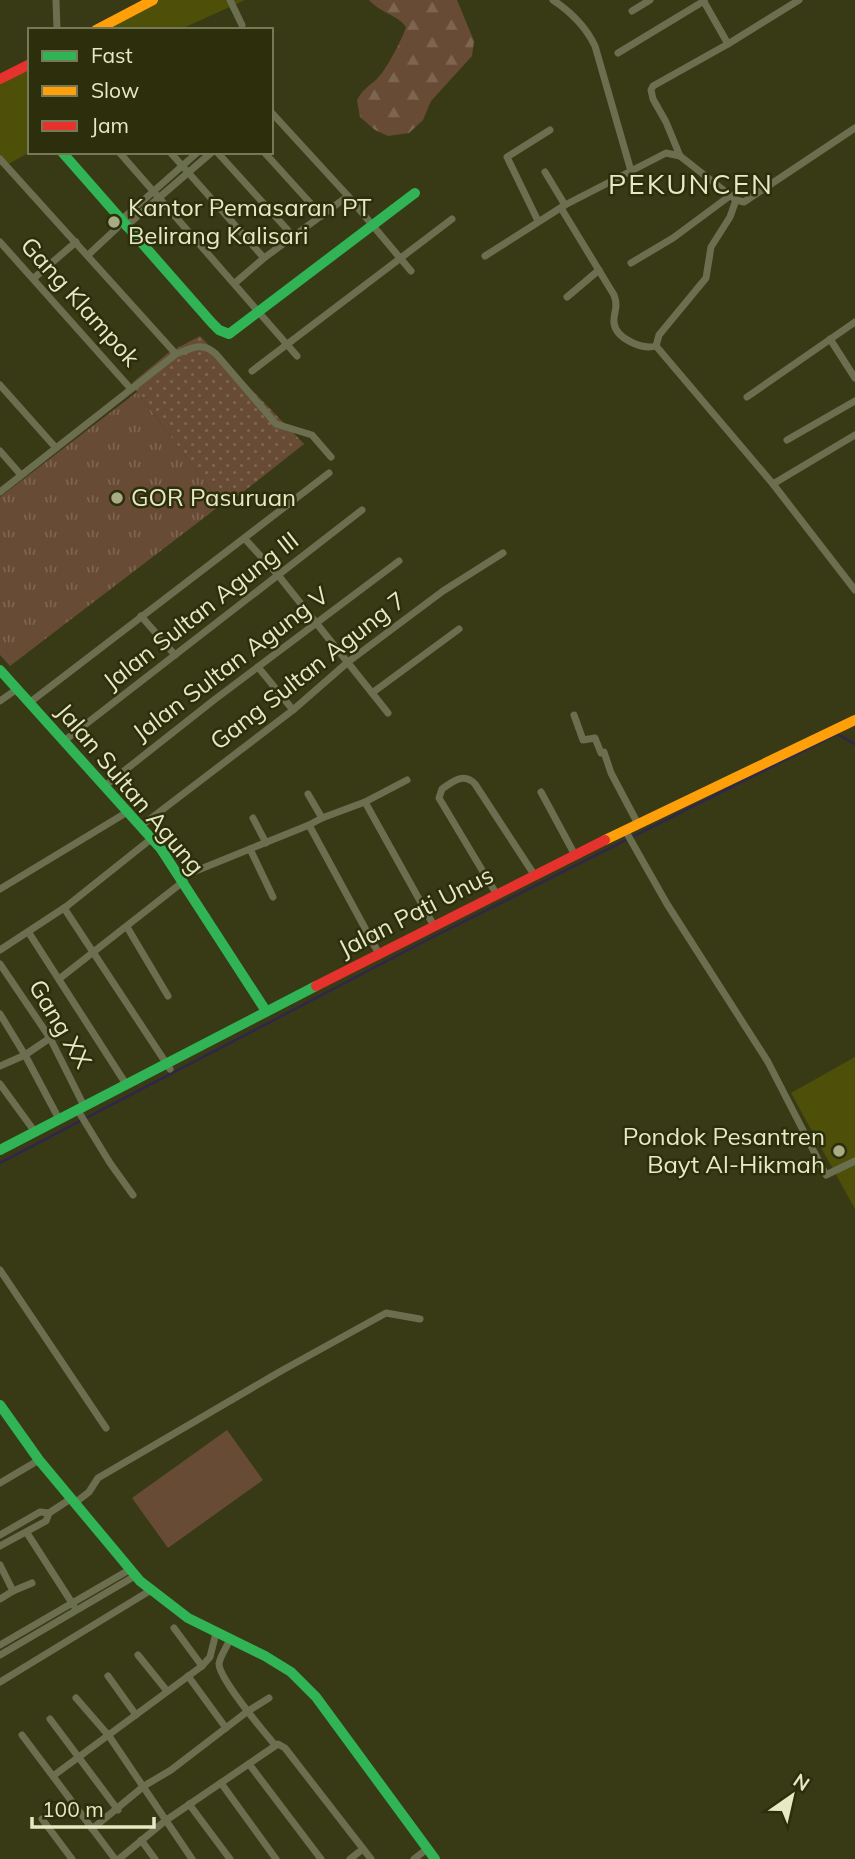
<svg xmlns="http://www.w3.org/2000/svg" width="855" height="1859" viewBox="0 0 855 1859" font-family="Mulish,sans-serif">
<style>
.built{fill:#4e500a}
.grass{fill:url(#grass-dots)}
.forest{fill:url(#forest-firs)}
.park{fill:url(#park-tufts)}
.garden{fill:#674b35}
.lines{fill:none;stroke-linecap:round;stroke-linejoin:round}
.stream{stroke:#30254d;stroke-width:2.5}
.street{stroke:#6c6e50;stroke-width:7}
.fast{stroke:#30b455;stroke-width:10}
.slow{stroke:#ff9f0a;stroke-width:10}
.jam{stroke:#e5322d;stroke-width:10}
.poi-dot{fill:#a8ac85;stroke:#2c2e0c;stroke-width:2.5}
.labels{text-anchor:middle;stroke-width:5;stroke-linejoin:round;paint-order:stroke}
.poi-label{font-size:24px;fill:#e5eac2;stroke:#2c2e0c;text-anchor:start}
.street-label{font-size:24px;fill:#e5eac2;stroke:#2c2e0c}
.quarter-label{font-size:28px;letter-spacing:2px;fill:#e5eac2;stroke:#2c2e0c}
</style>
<defs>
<pattern id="grass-dots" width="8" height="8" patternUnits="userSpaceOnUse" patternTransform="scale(1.75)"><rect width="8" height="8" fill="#674b35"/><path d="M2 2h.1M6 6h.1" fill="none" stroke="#7d6551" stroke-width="1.8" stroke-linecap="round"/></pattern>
<pattern id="forest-firs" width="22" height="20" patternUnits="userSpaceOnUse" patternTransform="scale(1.75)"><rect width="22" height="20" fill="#674b35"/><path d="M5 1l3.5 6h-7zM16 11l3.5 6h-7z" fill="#7d6551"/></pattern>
<pattern id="park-tufts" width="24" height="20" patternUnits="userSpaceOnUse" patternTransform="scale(1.75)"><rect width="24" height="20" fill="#674b35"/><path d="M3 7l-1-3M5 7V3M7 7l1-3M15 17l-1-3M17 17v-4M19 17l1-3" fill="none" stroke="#7d6551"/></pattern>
</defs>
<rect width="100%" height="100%" fill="#383a15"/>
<g class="built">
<path d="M157,0H245L179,30H101Z"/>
<path d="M30,66V152L5,166L0,158V82Z"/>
<path d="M855,1057V1209L791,1093Z"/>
</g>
<path class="grass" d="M200,336L304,444L224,507L137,392L132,383L168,353Z"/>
<path class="forest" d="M369,0H457L474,41L472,56L431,101L423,120L409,133L388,136L375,130L360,117L357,100C363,89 368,87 377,79C386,70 402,40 406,27C398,15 382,14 369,0Z"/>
<path class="park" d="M137,392L222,504L10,666L0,655V497Z"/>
<path class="garden" d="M227,1430L263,1480L168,1548L132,1498Z"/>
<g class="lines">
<path class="stream" d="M0,1163L427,940L837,734L855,744"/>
<g class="street">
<path d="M56,0L57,30"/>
<path d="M230,0L242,25"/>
<path d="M553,0C571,12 586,27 595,46L631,171"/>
<path d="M703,0L728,44"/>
<path d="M632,11L650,0"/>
<path d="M618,53L704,1"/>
<path d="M271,112L348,196L411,271"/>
<path d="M119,152L297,356"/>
<path d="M170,152L264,258"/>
<path d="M217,152L294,237"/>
<path d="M264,152L322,216"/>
<path d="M680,156L666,122L653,99L651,90L653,86L728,44L799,0"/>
<path d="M0,159L176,354"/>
<path d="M545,172L565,205"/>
<path d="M561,208L614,295C619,309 613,311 614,323C616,339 643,350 656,346"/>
<path d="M538,221L507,157L550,130"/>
<path d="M125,227L212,152"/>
<path d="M0,242L131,389"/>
<path d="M88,255L117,228L121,220L198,152"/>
<path d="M485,256L565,205L666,153L680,156L736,200L744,202L855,128"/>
<path d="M631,263L673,238L731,195"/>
<path d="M34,278L76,242"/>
<path d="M235,283L264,258L348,196"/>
<path d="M567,297L599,270"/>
<path d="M830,339L855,378"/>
<path d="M656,346L773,484L855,590"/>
<path d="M656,346L659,335L706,278L711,247L730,217L736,200"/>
<path d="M252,371L452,219"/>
<path d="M0,385L56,448"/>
<path d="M747,397L855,322"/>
<path d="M787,440L855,401"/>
<path d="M0,451L21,475"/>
<path d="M773,484L855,435"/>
<path d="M0,492L176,354C192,348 202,341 216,354L276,424L312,435L331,457"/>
<path d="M245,539L278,575L388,713"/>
<path d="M141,616L175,655"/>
<path d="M258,667L293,710"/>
<path d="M372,693L459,629"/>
<path d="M0,701L17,689"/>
<path d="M29,703L329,473"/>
<path d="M574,715L583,740L595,738L601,753L604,752L611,773L638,824"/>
<path d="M64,741L362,510"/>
<path d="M105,786L214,700L399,561"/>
<path d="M541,792L575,855"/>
<path d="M308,794L322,818"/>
<path d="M365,802L407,780"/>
<path d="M253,818L266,843"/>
<path d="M309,825L322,818L365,802L434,926"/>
<path d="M141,826L293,710L348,662L443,591L503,553"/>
<path d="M625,830L667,904L768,1062L826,1175L855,1161"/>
<path d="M250,849L273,897"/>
<path d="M181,877L309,825L379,954"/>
<path d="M0,889L129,811"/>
<path d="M497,895L439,798L442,789C453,781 464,772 475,784L535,876"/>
<path d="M64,908L170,1069"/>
<path d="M127,927L168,996"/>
<path d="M29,933L126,1084"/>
<path d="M0,950L67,906L151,839"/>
<path d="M0,964L50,1038L84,1106"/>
<path d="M59,979L184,881"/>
<path d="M0,1014L25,1055L59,1119"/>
<path d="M0,1066L25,1055L50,1038"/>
<path d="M0,1084L35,1132"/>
<path d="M77,1109L110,1163L133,1195"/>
<path d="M0,1270L106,1428"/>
<path d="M0,1483L39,1460"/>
<path d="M76,1502L89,1492L98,1478L281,1371L386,1313L420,1319"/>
<path d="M49,1513L72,1498"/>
<path d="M27,1533L74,1606"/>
<path d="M0,1535L40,1512L49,1513L46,1521L0,1546"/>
<path d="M0,1565L13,1591L0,1599"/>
<path d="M13,1591L32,1583"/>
<path d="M174,1628L202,1666"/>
<path d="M230,1639C227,1647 220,1656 219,1664C219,1678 264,1732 275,1745"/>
<path d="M0,1645L129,1570"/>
<path d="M0,1655L135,1576"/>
<path d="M138,1655L167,1691"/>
<path d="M108,1676L136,1715"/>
<path d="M188,1676L226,1728"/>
<path d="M0,1682L151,1590"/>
<path d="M76,1698L109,1736L192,1859"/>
<path d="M50,1719L118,1810"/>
<path d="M22,1735L115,1859"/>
<path d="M249,1764L321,1859"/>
<path d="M53,1776L202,1666L210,1657L216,1633"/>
<path d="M221,1783L276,1859"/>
<path d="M189,1804L230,1859"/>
<path d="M42,1819L72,1859"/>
<path d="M92,1829L144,1786L171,1770L248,1711L269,1698"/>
<path d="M141,1840L155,1859"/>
<path d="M119,1859L165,1821L278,1744L285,1748L371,1859"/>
<path d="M350,1859L363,1849"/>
<path d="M414,1859L427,1849"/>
</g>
<g class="fast">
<path d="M62,152L212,323L219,330L229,334L415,193"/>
<path d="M0,670L161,849L266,1011"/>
<path d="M0,1150L316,986"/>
<path d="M0,1405L39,1460L140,1581L188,1618L265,1656L291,1672L316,1697L435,1859"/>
</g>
<g class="slow">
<path d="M96,30L153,0"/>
<path d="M605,840L855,720"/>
</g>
<g class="jam">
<path d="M0,79L30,64"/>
<path d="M316,986L605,840"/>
</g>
</g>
<g class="poi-dot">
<circle cx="114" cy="222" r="7"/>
<circle cx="117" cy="498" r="7"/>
<circle cx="839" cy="1151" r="7"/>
</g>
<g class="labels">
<g class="poi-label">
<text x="128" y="216">Kantor Pemasaran PT<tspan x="128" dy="28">Belirang Kalisari</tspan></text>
<text x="131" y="506">GOR Pasuruan</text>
<text x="825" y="1145" text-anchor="end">Pondok Pesantren<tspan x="825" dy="28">Bayt Al-Hikmah</tspan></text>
</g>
<g class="street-label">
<text transform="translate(80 302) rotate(48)" y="8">Gang Klampok</text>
<text transform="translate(201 611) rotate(-38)" y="8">Jalan Sultan Agung III</text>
<text transform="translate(231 664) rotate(-37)" y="8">Jalan Sultan Agung V</text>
<text transform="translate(308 671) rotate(-38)" y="8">Gang Sultan Agung 7</text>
<text transform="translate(130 789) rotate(50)" y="8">Jalan Sultan Agung</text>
<text transform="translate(416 912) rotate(-27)" y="8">Jalan Pati Unus</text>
<text transform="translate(60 1024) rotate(59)" y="8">Gang XX</text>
</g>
<g class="quarter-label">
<text x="691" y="194">PEKUNCEN</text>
</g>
</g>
<rect x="28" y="28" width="245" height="126" fill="#2c2e0c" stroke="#767955" stroke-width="2"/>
<rect x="42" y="51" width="35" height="10" fill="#30b455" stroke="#767955" stroke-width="2"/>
<text x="91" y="63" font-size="21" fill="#e5eac2">Fast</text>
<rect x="42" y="86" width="35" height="10" fill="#ff9f0a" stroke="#767955" stroke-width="2"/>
<text x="91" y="98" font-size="21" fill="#e5eac2">Slow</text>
<rect x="42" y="121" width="35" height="10" fill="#e5322d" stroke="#767955" stroke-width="2"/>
<text x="91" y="133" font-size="21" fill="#e5eac2">Jam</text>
<g transform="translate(792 1796) rotate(34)" stroke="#2c2e0c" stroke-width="5" paint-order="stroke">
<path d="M0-5L12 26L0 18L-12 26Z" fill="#e5eac2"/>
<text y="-10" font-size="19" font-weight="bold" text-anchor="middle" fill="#e5eac2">N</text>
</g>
<path d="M32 1817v10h122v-10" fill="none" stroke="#e5eac2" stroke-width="3.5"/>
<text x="42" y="1817" font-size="21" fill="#e5eac2" stroke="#2c2e0c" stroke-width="5" paint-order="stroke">100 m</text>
</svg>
